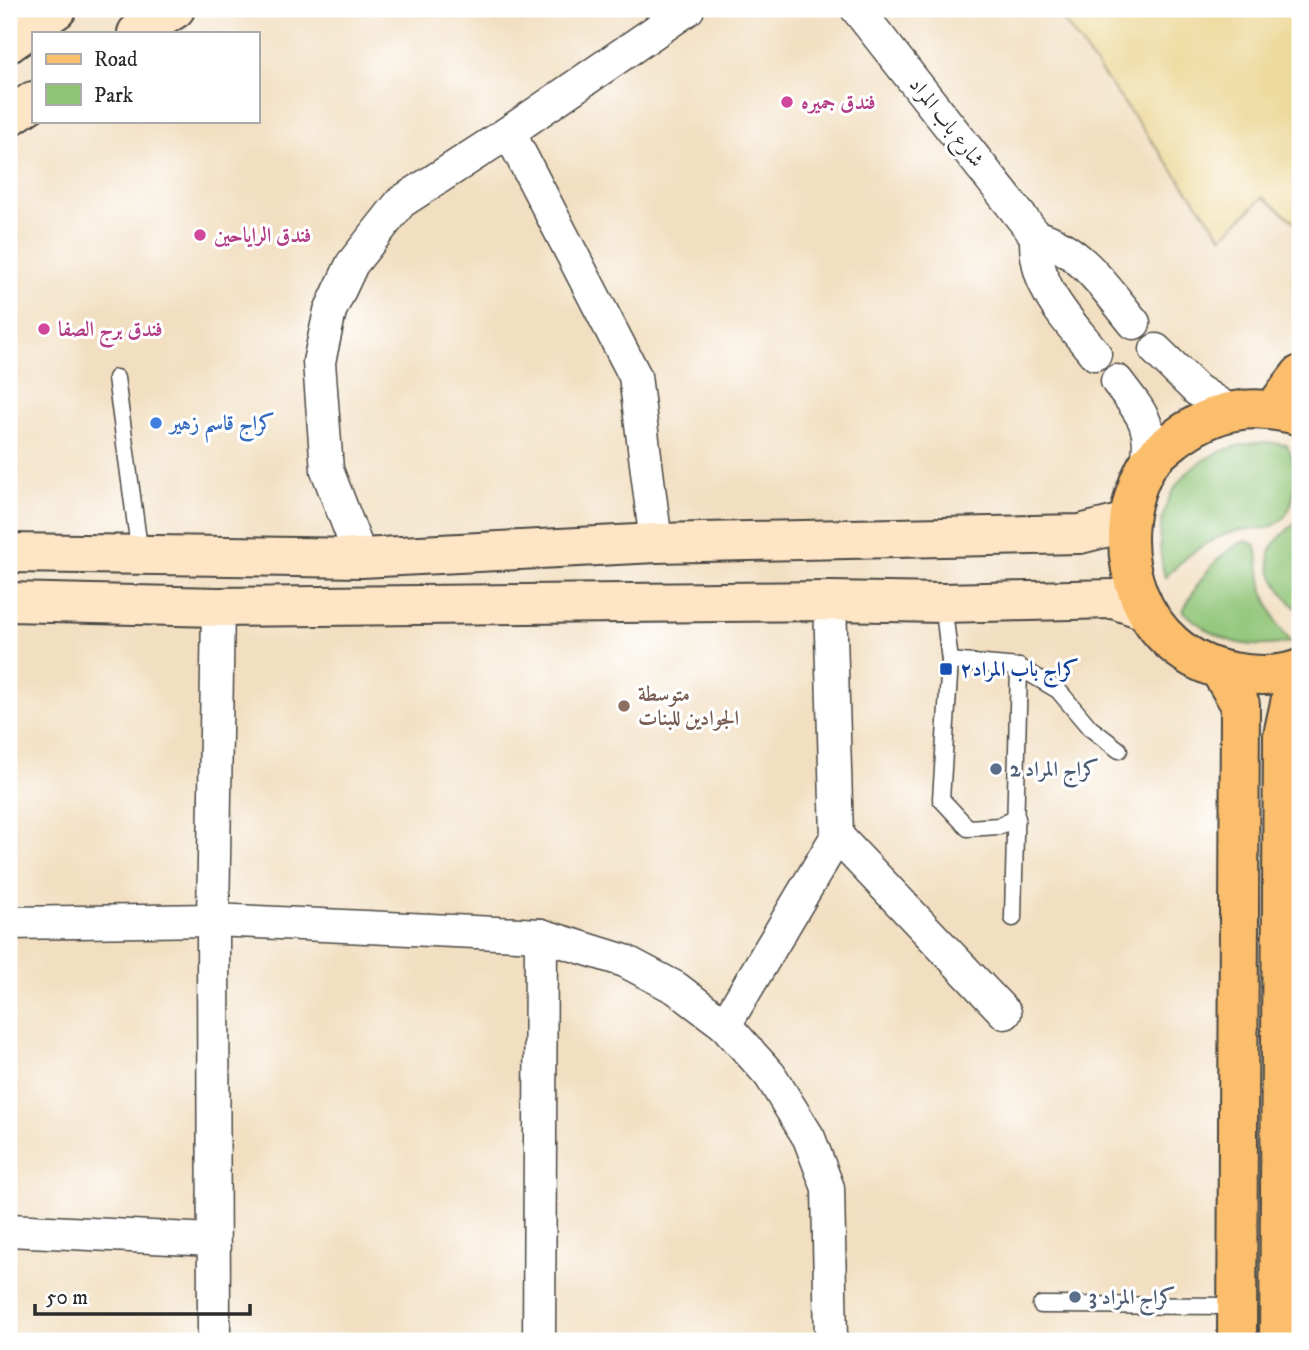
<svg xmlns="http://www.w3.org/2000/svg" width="1309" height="1350" viewBox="0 0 1309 1350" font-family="'IM FELL DW Pica',Amiri,serif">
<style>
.green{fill:#8fc476;stroke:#5d7850;stroke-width:2}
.sand{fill:#eeda9e;stroke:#8c8264;stroke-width:2}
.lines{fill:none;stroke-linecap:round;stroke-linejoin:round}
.lane-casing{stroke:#494642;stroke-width:19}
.street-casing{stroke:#494642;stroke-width:35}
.secondary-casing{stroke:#494642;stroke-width:42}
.primary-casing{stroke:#494642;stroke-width:42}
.lane{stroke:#fff;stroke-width:16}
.street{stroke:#fff;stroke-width:32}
.secondary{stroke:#fde5c5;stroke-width:38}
.primary{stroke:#fabe6d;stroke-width:38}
.hotel-dot{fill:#d1479c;stroke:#fff;stroke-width:2.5}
.shop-dot{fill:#3f7fe0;stroke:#fff;stroke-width:2.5}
.transit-dot{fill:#1a4fb4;stroke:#fff;stroke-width:2.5}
.education-dot{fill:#8d6e63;stroke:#fff;stroke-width:2.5}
.service-dot{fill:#5c6f8a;stroke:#fff;stroke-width:2.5}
.labels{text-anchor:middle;stroke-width:6;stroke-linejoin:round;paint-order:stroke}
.hotel-label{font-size:21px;font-weight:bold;fill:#b23c85;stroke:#fff;text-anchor:start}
.street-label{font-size:21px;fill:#2b2b2b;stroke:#fff}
.shop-label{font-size:21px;font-weight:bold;fill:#366cbe;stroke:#fff;text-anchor:start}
.transit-label{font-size:21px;font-weight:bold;fill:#164399;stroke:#fff;text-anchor:start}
.education-label{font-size:21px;font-weight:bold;fill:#785e54;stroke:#fff;text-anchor:start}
.service-label{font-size:21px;font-weight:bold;fill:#4e5e75;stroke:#fff;text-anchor:start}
</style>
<rect width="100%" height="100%" fill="#fff"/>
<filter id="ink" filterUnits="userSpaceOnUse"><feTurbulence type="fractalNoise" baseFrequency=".0143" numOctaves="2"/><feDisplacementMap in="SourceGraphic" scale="14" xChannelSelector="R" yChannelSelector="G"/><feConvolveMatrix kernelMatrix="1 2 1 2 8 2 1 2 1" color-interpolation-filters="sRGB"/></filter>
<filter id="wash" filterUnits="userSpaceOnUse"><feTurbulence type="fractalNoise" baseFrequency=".00686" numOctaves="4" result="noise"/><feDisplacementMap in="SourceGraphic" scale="28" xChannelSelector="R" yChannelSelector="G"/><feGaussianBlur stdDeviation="1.57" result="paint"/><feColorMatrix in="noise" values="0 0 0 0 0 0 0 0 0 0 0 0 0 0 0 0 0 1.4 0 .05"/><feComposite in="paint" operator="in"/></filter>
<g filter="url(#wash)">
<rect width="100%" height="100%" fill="#f2dfc1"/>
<g class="green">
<path d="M1265,442L1287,445C1298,465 1299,507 1279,522C1268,532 1251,527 1237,531C1207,538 1186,556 1165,578C1145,501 1187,447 1265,442Z"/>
<path d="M1300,516V612C1286,599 1263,571 1271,550C1277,536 1293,528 1300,516Z"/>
<path d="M1245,541L1256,545L1263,591L1278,625L1291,642C1246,651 1217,642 1183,611C1198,582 1214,555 1245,541Z"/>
</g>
<path class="sand" d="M1055,9H1300V226L1263,197L1222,237Z"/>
</g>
<g filter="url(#ink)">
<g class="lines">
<defs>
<g id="lane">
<path d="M116,378L140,555"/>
<path d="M943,603L950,661L941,799L968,828L999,826L1017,818"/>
<path d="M950,661L1019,667L1058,690L1090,728L1119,750"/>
<path d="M1013,918L1019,667"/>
<path d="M1041,1305L1237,1306"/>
</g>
<g id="street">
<path d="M857,9L1036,236C1082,250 1105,288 1134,323"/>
<path d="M509,132L635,376L656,543"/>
<path d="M1036,236C1034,288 1065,316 1095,354"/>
<path d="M1156,350L1197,390L1230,411"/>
<path d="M1117,381C1140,411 1156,427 1146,467"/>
<path d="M361,558L327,470L319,362L330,311L352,264L401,202L509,132L688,9"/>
<path d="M837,836L1005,1013"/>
<path d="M9,923L213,920L541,935L625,961L676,988L725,1025L770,1075L809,1138L828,1188L831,1341"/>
<path d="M725,1025L837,836L830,601"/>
<path d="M9,1230L212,1240"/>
<path d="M214,1341L213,920L218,607"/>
<path d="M539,1341L541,935"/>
</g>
<g id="secondary">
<path d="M137,33L175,9"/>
<path d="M9,43L57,9"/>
<path d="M9,117L33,101"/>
<path d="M9,553L361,558L656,543L1080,534L1128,522"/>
<path d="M9,602L218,607L830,601L943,603L1114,599L1145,610"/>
</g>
<g id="primary">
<path d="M1274,409L1300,375"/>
<path d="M1300,416C1252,403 1216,408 1175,439C1165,447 1151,458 1145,469C1104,548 1139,655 1232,672C1255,676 1278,677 1300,669"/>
<path d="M1219,669L1240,704L1237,1341"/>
<path d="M1279,1341L1283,735L1297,671"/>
</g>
</defs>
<use href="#lane" class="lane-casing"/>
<use href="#street" class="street-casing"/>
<use href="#secondary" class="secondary-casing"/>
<use href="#primary" class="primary-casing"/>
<use href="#lane" class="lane"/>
<use href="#street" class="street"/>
<use href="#secondary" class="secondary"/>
<use href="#primary" class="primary"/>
</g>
</g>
<g class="hotel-dot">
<circle cx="787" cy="102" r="7"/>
<circle cx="200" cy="235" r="7"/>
<circle cx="44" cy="329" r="7"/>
</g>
<circle class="shop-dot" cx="156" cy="423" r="7"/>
<rect class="transit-dot" x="939" y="662" width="14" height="14" rx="3.5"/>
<circle class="education-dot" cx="624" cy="706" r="7"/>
<g class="service-dot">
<circle cx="996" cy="769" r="7"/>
<circle cx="1075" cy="1297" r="7"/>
</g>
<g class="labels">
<g class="hotel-label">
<text x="801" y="109">فندق جميره</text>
<text x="214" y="242">فندق الراياحين</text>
<text x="58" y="336">فندق برج الصفا</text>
</g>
<g class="street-label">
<text transform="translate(947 122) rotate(52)" y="7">شارع باب المراد</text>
</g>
<g class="shop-label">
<text x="170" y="430">كراج قاسم زهير</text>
</g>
<g class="transit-label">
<text x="960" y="676">كراج باب المراد٢</text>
</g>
<g class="education-label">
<text x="638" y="701">متوسطة<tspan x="638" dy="24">الجوادين للبنات</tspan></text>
</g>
<g class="service-label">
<text x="1010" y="776">كراج المراد 2</text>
<text x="1089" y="1304">كراج المراد 3</text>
</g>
</g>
<rect width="1309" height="1350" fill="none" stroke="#fff" stroke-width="35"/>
<rect x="32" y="32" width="228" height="91" fill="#ffffff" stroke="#aaaaaa" stroke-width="2"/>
<rect x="46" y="54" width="35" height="10" fill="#fabe6d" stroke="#aaaaaa" stroke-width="2"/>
<text x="94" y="66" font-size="21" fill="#2b2b2b">Road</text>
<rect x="46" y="84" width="35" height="21" fill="#8fc476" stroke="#aaaaaa" stroke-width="2"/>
<text x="94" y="102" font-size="21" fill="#2b2b2b">Park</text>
<path d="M35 1304v10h215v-10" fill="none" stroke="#2b2b2b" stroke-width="3.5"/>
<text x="46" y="1304" font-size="21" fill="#2b2b2b" stroke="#ffffff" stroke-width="5" paint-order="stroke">50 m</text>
</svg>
